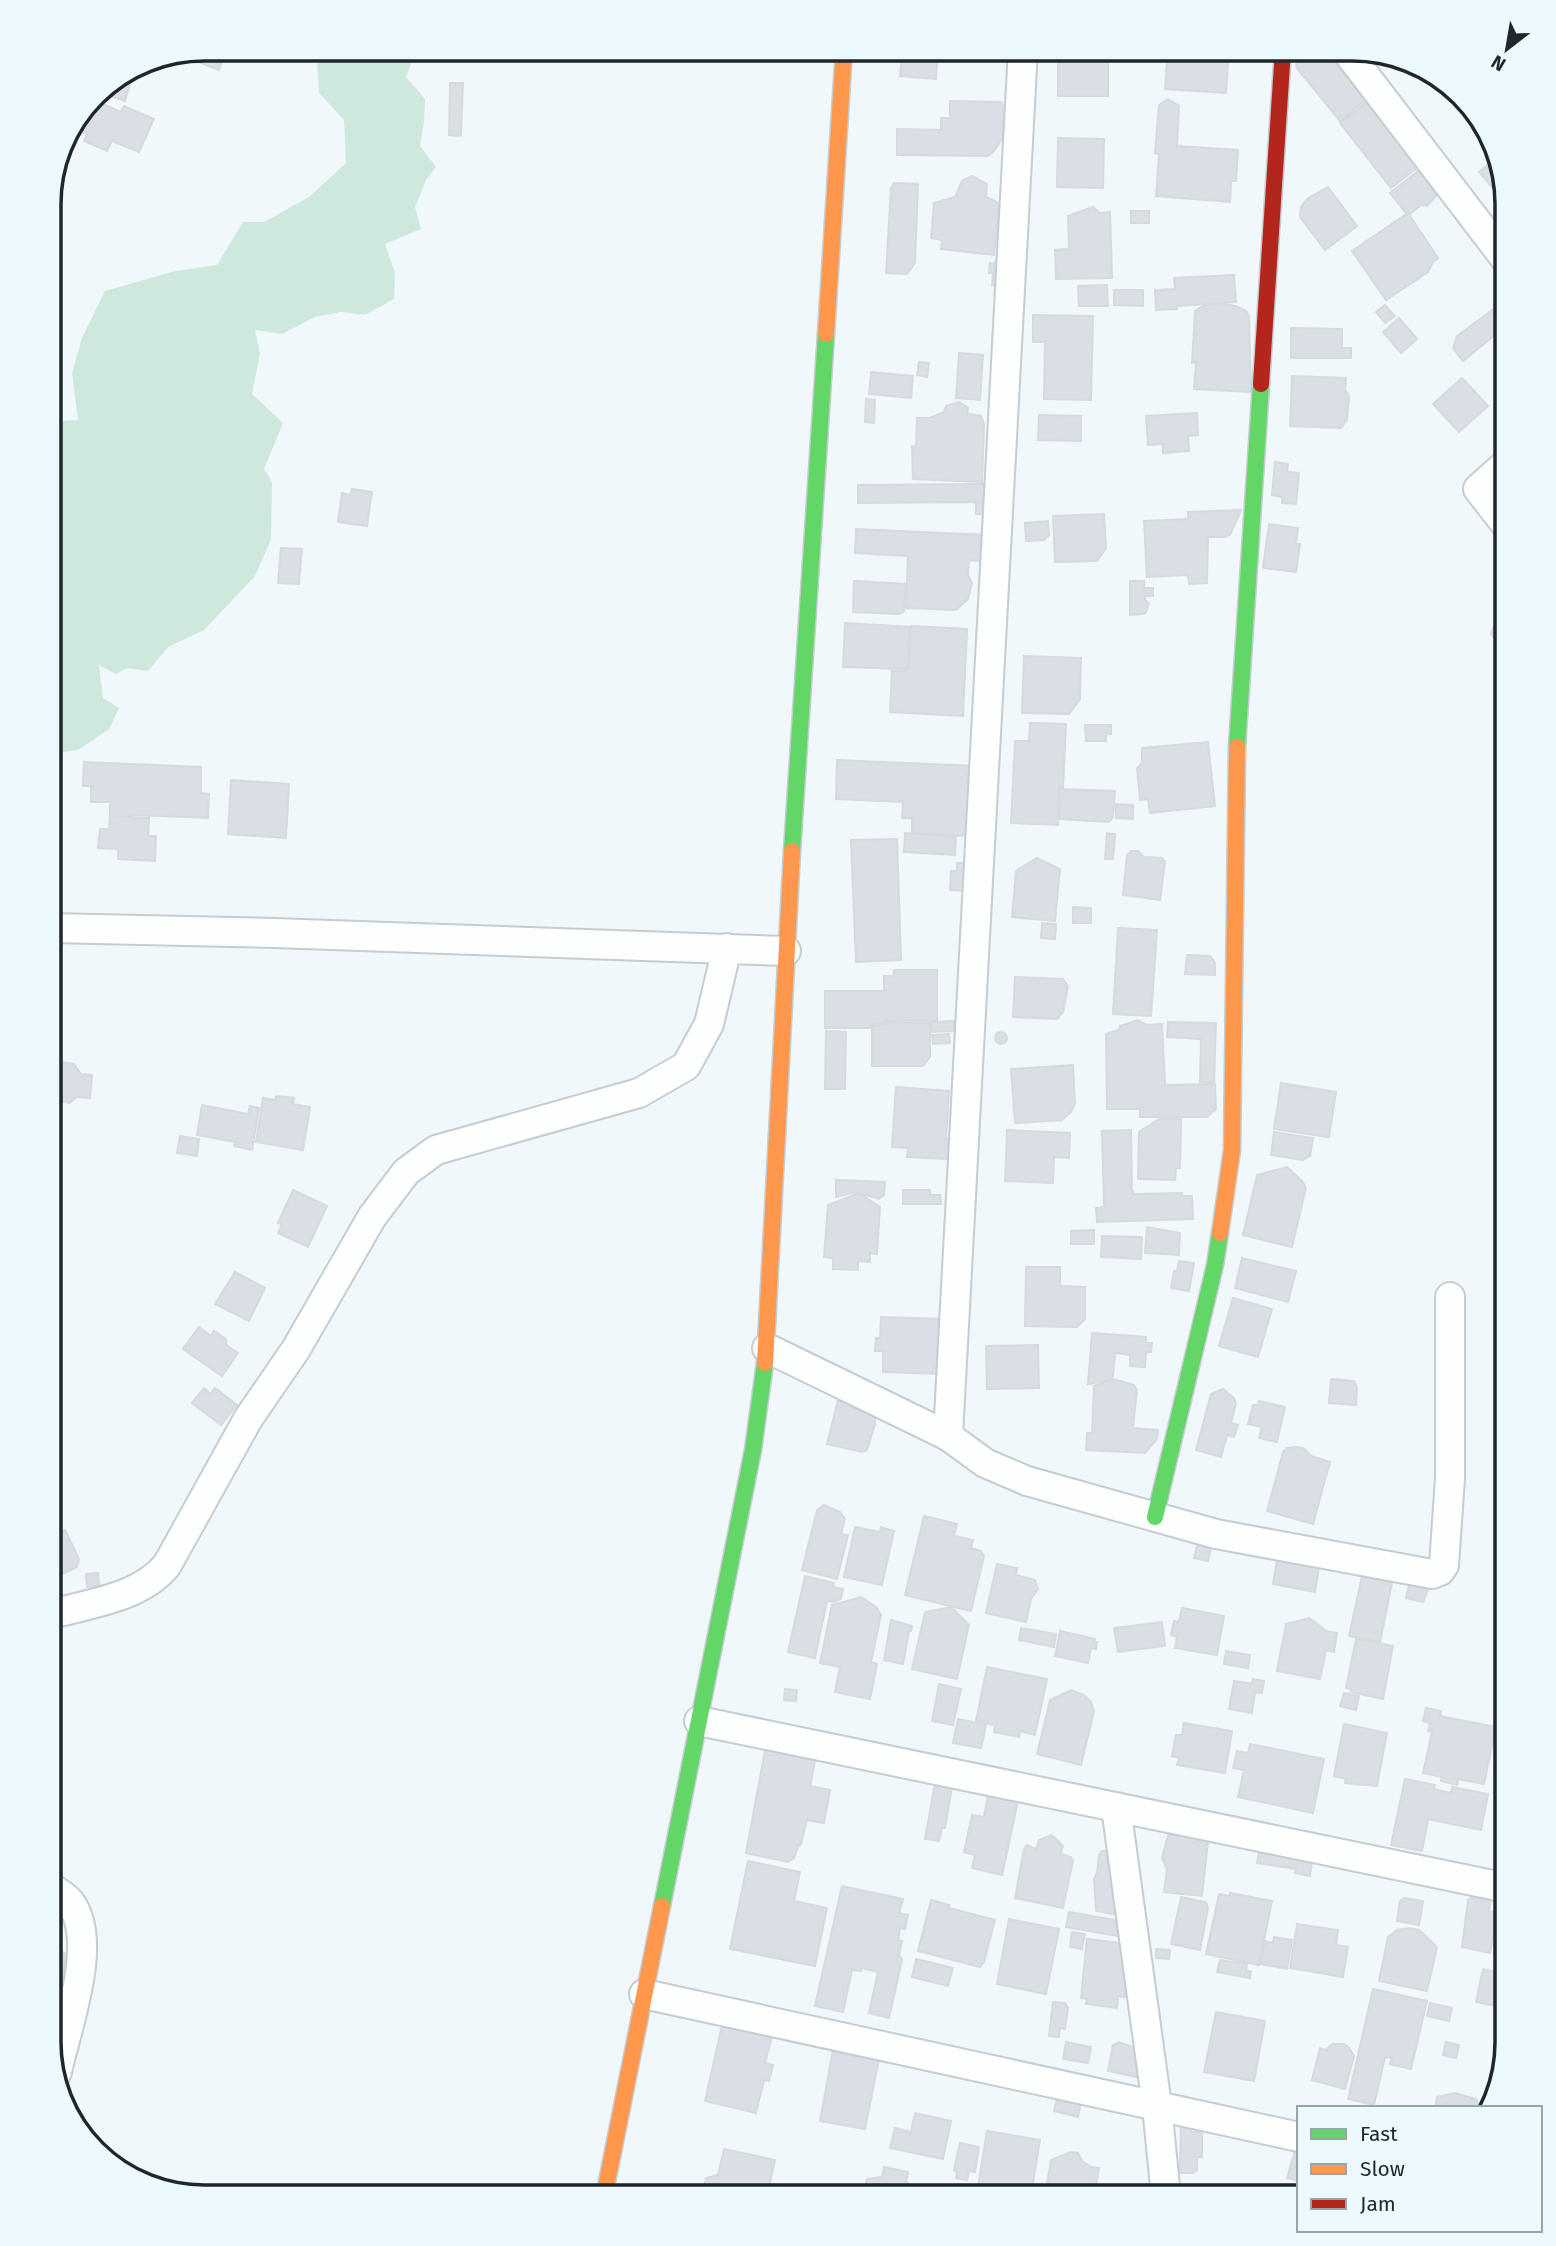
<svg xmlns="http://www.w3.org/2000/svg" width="1556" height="2246" viewBox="0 0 1556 2246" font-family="'Fira Sans',sans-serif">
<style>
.green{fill:#cfe8dd}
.building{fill:#d9dfe4;stroke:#d5dadf;stroke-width:2}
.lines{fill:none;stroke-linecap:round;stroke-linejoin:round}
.street-casing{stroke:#c5cdd0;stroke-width:32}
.fast-casing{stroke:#c5cdd0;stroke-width:19}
.slow-casing{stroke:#c5cdd0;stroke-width:19}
.jam-casing{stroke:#c5cdd0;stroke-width:19}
.street{stroke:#fdfefe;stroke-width:28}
.fast{stroke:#63d668;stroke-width:16}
.slow{stroke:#ff974d;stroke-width:16}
.jam{stroke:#b3261e;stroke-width:16}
.rim{fill:none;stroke:#1f272b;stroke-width:3.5}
</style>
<rect width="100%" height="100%" fill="#f0f8fb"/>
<path class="green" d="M316,49H423L412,61L406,77L425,99L424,121L420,146L436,167L426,180L415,207L421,229L385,244L395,273L394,299L365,315L341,312L315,317L282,334L255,330L260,353L252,394L283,423L264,469L272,482L271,540L255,576L204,630L168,647L148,671L128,668L116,674L99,665L103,698L119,708L109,729L78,750L49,754V697L59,694L49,675V412L60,421L78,420L72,373L82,338L105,291L175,271L217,265L243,222H264L309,197L346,163L344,120L319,93Z"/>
<g class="building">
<path d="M205,49H217L225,52L219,70L177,54Z"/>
<path d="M902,49H938L936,79L900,76Z"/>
<path d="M1058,49H1102L1108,53V96H1058Z"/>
<path d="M1168,49H1229L1226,93L1165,89Z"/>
<path d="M1299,49H1340L1375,92L1340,121L1296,67Z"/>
<path d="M135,67L125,101L98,92Z"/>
<path d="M450,83H463L461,136L449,135Z"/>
<path d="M1376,95L1427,160L1391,188L1340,123Z"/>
<path d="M91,99L121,112L124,106L154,119L139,152L112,141L107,151L84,141L87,134L77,130L75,136L69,134Z"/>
<path d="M1168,99L1179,106L1177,146L1238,150L1236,181H1231L1230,202L1156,196L1159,154L1155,153L1159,105Z"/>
<path d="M950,101L1001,102L1004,108L1012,109L1010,140H1001L994,151L988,156L897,155V129L941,130V118H950Z"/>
<path d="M1058,138L1104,139L1103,188L1057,187Z"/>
<path d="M1495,159L1507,203L1506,204L1479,172Z"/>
<path d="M1428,163L1441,190L1427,206L1421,205L1410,214L1406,213L1390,193Z"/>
<path d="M972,176L987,184L986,197L997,202L999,206L994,255L941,249L942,240L931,238L934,203L955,197L962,181Z"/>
<path d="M894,183L918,184L915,263L907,274L886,273L891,188Z"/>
<path d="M1328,187L1357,226L1325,250L1300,217L1301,207L1308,198Z"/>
<path d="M1093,207L1100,213L1110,212L1112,278L1056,279L1055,250L1069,249L1068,216Z"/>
<rect x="1131" y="211" width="18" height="12"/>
<path d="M1408,213L1438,258L1433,262L1428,272L1386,300L1352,251Z"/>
<path d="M996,260L1001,261L1004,286L992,285L993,273H989L990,263L994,264Z"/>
<path d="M1234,275L1236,302L1177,306V309L1156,310L1155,290L1175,289L1174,278Z"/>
<path d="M1107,285L1108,306H1079L1078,286Z"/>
<path d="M1114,290H1143V306L1114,305Z"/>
<path d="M1507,299V325L1463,361L1453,348L1457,336Z"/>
<path d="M1222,304L1236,306L1246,311L1249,316L1251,392L1194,389L1196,362L1192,363L1195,311L1205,305Z"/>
<path d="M1385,305L1395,316L1385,323L1376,312Z"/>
<path d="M1033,315L1093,316L1091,400L1044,399L1045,342H1033Z"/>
<path d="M1399,318L1417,339L1401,353L1383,332Z"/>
<path d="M1291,328L1342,329V348H1351V358H1291Z"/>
<path d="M959,353L983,355L980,400L956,398Z"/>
<path d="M919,362L929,363L927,377L917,375Z"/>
<path d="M871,372L913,376L911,398L869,394Z"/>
<path d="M1292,376L1346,378L1345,390L1349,396L1347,420L1341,428L1290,426Z"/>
<path d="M1462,378L1488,406L1459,432L1433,404Z"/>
<path d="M866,399L875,400L874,423L865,422Z"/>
<path d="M959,402L968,408L967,414L981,416L984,424L982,482L913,479L912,446L916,447L917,418H930L944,412L946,406Z"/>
<path d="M1197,413L1198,435L1188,436L1189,451L1163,453V444L1148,445L1146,416Z"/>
<path d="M1039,415L1081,416V441L1038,440Z"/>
<path d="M1275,462L1288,464L1287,472L1299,473L1296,504L1282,503V497L1272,495Z"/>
<path d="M986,484V514H976V502L858,503V485Z"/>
<path d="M352,489L372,492L367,526L338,522L342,493L351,495Z"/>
<path d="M1241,510L1230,535L1224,537H1208L1207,583L1189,584L1188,575L1147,577L1144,521L1188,519V512Z"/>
<path d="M1104,514L1106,548L1097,561L1055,562L1053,516Z"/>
<path d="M1048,521L1049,535L1044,540L1026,541L1025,523Z"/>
<path d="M1269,524L1298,528L1296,544H1300L1296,572L1263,568Z"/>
<path d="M856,529L988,535V562L969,560L968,575L972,583L968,599L956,610L906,608L908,556L855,553Z"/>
<path d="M281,548L302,549L299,584L278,583Z"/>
<path d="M854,581L906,584L904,611L899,614L853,612Z"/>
<path d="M1130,581H1144V588H1153V596H1145V600L1149,603L1146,612L1143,614L1130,615Z"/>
<path d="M1507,608V654L1491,634L1498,615Z"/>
<path d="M845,623L910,627L908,667L904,669L843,667Z"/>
<path d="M911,626L967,629L963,716L890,712L892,671H904L909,668Z"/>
<path d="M1024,656L1081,658L1080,699L1069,714L1022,713Z"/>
<path d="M1030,723L1066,724L1063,788H1059L1058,825L1011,823L1015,741H1029Z"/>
<path d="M1085,725H1111V734H1106V741H1086Z"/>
<path d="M1208,742L1215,806L1150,813L1148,799L1140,800L1137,768L1142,763V748Z"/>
<path d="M837,760L977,766L967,836L912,833V818H902L903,802L836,799Z"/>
<path d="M84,762L201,767V793L209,794L208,818L110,814V802H91V786H83Z"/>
<path d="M231,780L289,784L286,838L228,834Z"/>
<path d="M1060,789L1115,791L1113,817L1109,822L1059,819Z"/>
<path d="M1116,804L1133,805V819L1116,818Z"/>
<path d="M110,816L149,818L148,836H156L155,861L118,859V849L98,848L100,829H109Z"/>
<path d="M905,833L956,837L955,855L904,852Z"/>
<path d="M1107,833L1115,834L1113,859H1105Z"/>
<path d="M897,839L901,960L856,962L851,840Z"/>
<path d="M1131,851H1138L1144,857L1162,858L1165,862L1160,900L1123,895L1127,855Z"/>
<path d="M1037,858L1060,869L1055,921L1012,917L1016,871Z"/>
<path d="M957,863H969L973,891L950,890L951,871H957Z"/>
<path d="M1073,907L1091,908V923H1073Z"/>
<path d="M1042,923L1056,924L1055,939L1041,938Z"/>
<path d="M1118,928L1157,930L1151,1016L1113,1014Z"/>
<path d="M1187,955L1210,956L1215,963V975L1185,974Z"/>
<path d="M894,970H937V1021L887,1020V1023L871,1024V1028H825V991H884V976H893Z"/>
<path d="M1015,977L1063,979L1068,986L1063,1012L1057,1019L1013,1017Z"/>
<path d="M1138,1020L1147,1025L1162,1024L1165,1085L1215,1084L1216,1109L1207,1117H1140V1109H1107L1106,1034L1119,1030L1120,1026Z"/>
<path d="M954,1021V1031L932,1032V1022Z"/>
<path d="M888,1022L930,1023V1057L923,1066H872V1026L888,1024Z"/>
<path d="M1168,1022L1216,1023L1214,1083L1200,1082L1201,1039L1167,1037Z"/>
<path d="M826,1031L846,1032L845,1089H825Z"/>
<circle cx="1001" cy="1038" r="6"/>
<path d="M949,1034L950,1043L933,1044L932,1035Z"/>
<path d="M49,1060L74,1064L81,1074L92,1075L90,1098L76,1097L70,1103L49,1100Z"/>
<path d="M1073,1065L1075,1104L1071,1112L1062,1120L1015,1123L1011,1069Z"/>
<path d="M1281,1083L1336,1092L1329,1137L1274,1129Z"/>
<path d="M896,1087L949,1091L946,1139H949L948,1159L907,1157L908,1148L892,1147Z"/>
<path d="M276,1096L294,1098L293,1104L310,1107L303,1150L256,1142L263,1098L275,1100Z"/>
<path d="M202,1105L248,1114L250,1106L259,1108L252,1150L234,1146L235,1142L197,1135Z"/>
<path d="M1159,1119H1181L1180,1168H1176L1175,1180L1138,1179L1139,1132Z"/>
<path d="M1007,1130L1070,1133L1069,1158L1054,1157L1053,1183L1005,1181Z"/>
<path d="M1131,1130L1132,1190L1134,1194L1182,1193V1196H1192L1193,1219L1097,1222L1096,1208L1104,1207L1102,1131Z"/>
<path d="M1274,1132L1313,1138L1310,1156L1303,1160L1271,1155Z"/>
<path d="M180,1136L199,1139L197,1156L177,1153Z"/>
<path d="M1287,1167L1302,1181L1306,1188L1292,1247L1243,1235L1257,1175Z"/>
<path d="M836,1180L885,1182L884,1195L879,1199L856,1192L836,1197Z"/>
<path d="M293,1190L327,1206L308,1247L278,1233L282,1224L278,1223Z"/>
<path d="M903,1190H930V1195H940L941,1204H903Z"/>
<path d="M859,1193L880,1207L877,1254L870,1253V1262L858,1261V1270L833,1269V1258L824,1257L828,1205Z"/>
<path d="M1147,1227L1180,1233L1179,1255L1145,1253Z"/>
<path d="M1094,1230V1244H1071V1231Z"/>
<path d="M1102,1236L1142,1237L1141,1259L1101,1257Z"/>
<path d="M1242,1258L1296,1271L1288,1302L1235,1288Z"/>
<path d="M1179,1261L1194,1263L1189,1291L1171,1288L1174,1271H1177Z"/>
<path d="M1026,1267H1060V1286L1085,1287V1319L1077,1327L1025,1326Z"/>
<path d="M235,1272L265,1288L249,1321L215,1304Z"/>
<path d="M1233,1298L1272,1309L1258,1357L1219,1346Z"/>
<path d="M881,1317L944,1319L942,1374L883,1372V1351H875L876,1338H880Z"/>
<path d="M199,1327L211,1336L214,1331L226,1339V1345L238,1353L222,1376L183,1349Z"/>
<path d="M1092,1333L1146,1337V1343H1152L1151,1352H1146L1145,1367L1130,1366V1355L1115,1353L1113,1376L1109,1380L1088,1384Z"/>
<path d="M1038,1345L1039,1388L987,1389L986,1346Z"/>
<path d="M1113,1379L1134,1385L1137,1390L1133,1428L1158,1430L1157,1439L1145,1453L1086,1450L1087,1433H1092L1094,1386Z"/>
<path d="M1331,1379L1354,1381L1357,1387L1356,1405L1329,1403Z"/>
<path d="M204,1388L210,1394L215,1388L237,1405L221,1425L192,1403Z"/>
<path d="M1223,1389L1234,1398L1236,1403L1231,1423L1238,1425L1234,1437L1227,1435L1221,1457L1196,1450L1211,1394Z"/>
<path d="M839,1396L875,1417V1424L867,1450L862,1452L827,1444Z"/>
<path d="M1259,1401L1285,1407L1277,1442L1259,1438L1262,1427L1248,1424L1253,1405H1258Z"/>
<path d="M1296,1447L1303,1448L1311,1456L1330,1462L1313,1524L1267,1511L1283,1452L1287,1448Z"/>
<path d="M824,1505L840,1512L845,1519L841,1534L848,1535L837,1579L802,1570L817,1510Z"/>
<path d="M924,1516L957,1524L954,1536L973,1540L971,1548L981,1551L984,1556L971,1611L905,1595Z"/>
<path d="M855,1527L880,1532L881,1527L894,1531L882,1585L844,1577Z"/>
<path d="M65,1530L79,1559L77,1567L50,1580L49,1538Z"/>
<path d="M1199,1538L1212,1541L1208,1561L1194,1558Z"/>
<path d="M1279,1548L1321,1555L1315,1592L1273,1584Z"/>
<path d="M1365,1562L1395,1568L1380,1642L1349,1636Z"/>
<path d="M997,1564L1017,1568L1016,1575L1035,1580L1038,1589L1031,1599L1026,1622L986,1613Z"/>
<path d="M98,1573L99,1586L87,1587L86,1574Z"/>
<path d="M805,1576L834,1583L833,1587L843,1589L841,1599L834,1602L827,1601L815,1658L788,1652Z"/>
<path d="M1411,1576L1430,1584L1423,1602L1406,1598Z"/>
<path d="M861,1597L876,1607L881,1615L871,1662L877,1664L870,1699L835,1692L840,1667L820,1663L832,1605Z"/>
<path d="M951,1607L969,1625L957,1679L912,1669L925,1612Z"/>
<path d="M1182,1608L1224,1616L1217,1655L1175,1648L1177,1637L1171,1635L1174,1621L1179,1622Z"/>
<path d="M1309,1618L1326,1631L1337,1633L1334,1652L1326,1650L1320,1679L1277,1671L1286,1624Z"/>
<path d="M891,1620L912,1626L911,1631H909L903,1664L884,1660Z"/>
<path d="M1162,1622L1165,1646L1118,1652L1114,1628Z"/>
<path d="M1021,1628L1056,1634L1054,1647L1019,1640Z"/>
<path d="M1060,1631L1095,1639L1094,1642H1097L1096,1649L1091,1648L1088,1663L1055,1656Z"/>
<path d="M1356,1639L1393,1646L1383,1699L1351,1692V1689L1346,1688Z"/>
<path d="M1226,1651L1250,1655L1248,1668L1224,1664Z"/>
<path d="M987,1667L1047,1679L1035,1735L1020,1731L1019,1737L994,1732L995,1725L976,1721Z"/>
<path d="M1253,1679L1264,1681L1262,1693L1255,1692L1252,1713L1229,1709L1234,1681L1252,1684Z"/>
<path d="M939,1684L961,1689L953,1725L932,1721Z"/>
<path d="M785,1689L797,1690L796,1701L784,1700Z"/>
<path d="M1071,1690L1084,1695L1091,1702L1094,1711L1081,1765L1037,1754L1050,1700Z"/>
<path d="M1344,1693L1359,1696L1356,1710L1340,1706Z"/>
<path d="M1426,1708L1441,1711L1440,1716L1496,1727L1484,1784L1458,1779L1457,1785L1441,1781L1442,1777L1423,1773L1432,1731H1428L1430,1723L1423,1721Z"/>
<path d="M958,1719L986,1725L981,1748L953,1743Z"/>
<path d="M1184,1723L1232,1731L1225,1773L1177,1765L1179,1758L1172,1756L1176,1735H1182Z"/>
<path d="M1344,1724L1387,1733L1377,1786L1345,1783L1346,1779L1334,1776Z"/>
<path d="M1250,1744L1324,1759L1313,1813L1238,1797L1244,1770L1233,1768L1237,1751L1248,1753Z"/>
<path d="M766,1745L816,1756L810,1786L830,1790L824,1823L807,1820L801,1844L798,1847L794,1858L788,1862L746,1853Z"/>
<path d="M1405,1779L1435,1785L1434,1789L1451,1793L1452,1787L1488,1794L1481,1830L1428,1819L1422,1851L1391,1845Z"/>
<path d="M935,1784L952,1787L945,1828H942L939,1841L925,1839Z"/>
<path d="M988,1795L1018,1801L1002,1875L972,1868L975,1855L964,1852L972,1815L984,1817Z"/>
<path d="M1052,1835L1063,1846L1061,1854L1071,1857L1073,1860L1063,1908L1015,1898L1024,1849L1027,1845L1036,1849L1039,1840Z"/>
<path d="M1168,1835L1206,1838L1208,1841L1202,1896L1164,1892L1167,1869L1162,1858Z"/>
<path d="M1102,1851H1111L1118,1915L1096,1911L1094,1879L1097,1873L1099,1855Z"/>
<path d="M1259,1852L1312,1861L1310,1876L1295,1873L1296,1869L1257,1863Z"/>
<path d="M748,1861L800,1872L794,1901L827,1908L815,1966L730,1949Z"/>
<path d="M842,1886L903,1899L899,1913L908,1915L905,1929L900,1928L898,1940L902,1941L899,1955L902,1960L889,2018L869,2013L878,1972L861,1968V1971L852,1970L843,2012L815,2006Z"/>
<path d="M1230,1893L1272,1901L1259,1965L1206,1954L1219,1894L1230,1896Z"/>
<path d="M1473,1896L1491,1899L1489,1911L1495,1912L1497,1917L1490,1953L1462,1947L1468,1900Z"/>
<path d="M1181,1897L1206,1902L1208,1908L1200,1950L1171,1944Z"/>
<path d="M1404,1898L1423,1901L1419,1925L1397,1921L1400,1901Z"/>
<path d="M931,1900L949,1905V1908L995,1920L984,1962L980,1967L918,1951Z"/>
<path d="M1069,1912L1121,1921L1118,1936L1066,1927Z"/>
<path d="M1009,1919L1059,1929L1046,1994L997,1984Z"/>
<path d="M1297,1924L1338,1930L1336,1945L1348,1947L1343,1977L1290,1968Z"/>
<path d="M1409,1928L1419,1930L1437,1947L1427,1991L1379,1981L1388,1937L1397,1930Z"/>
<path d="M1072,1932L1085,1934L1082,1949L1070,1947Z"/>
<path d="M1274,1937L1292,1940L1287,1969L1260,1964L1265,1941L1273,1943Z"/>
<path d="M1087,1939L1131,1944L1125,1997L1118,1996L1117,2008L1086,2004L1087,1999L1081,1998Z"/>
<path d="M49,1945L66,1954L62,1985L49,1983Z"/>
<path d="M1156,1949L1170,1950L1169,1959L1156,1958Z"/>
<path d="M916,1959L953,1968L948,1986L912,1977Z"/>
<path d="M1220,1960L1247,1964L1246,1970L1251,1972L1250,1978L1217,1972Z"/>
<path d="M1483,1969L1507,1974V2008L1476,2002Z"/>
<path d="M1373,1989L1427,2001L1411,2069L1390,2064L1392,2058L1385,2057L1374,2105L1348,2099Z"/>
<path d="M49,1997L64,2000L62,2015L49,2013Z"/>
<path d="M1053,2002L1065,2003L1068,2008L1065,2029L1060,2028L1059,2037L1049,2036Z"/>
<path d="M1430,2003L1452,2008L1449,2021L1427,2016Z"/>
<path d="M1216,2012L1265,2021L1254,2081L1204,2072Z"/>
<path d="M723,2021L773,2033L765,2063L773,2065L769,2081L764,2080L756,2113L705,2101Z"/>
<path d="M1066,2042L1091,2047L1088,2063L1063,2059Z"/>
<path d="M1119,2042L1141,2051V2078L1108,2071L1113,2045Z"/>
<path d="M1446,2042L1459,2045L1456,2058L1443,2055Z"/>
<path d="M1332,2044H1344L1349,2048L1354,2056L1345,2089L1312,2080L1320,2048L1326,2050Z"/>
<path d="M833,2050L879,2059L865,2129L820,2121Z"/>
<path d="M1059,2090L1082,2096L1078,2117L1054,2111Z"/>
<path d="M1455,2093L1476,2099L1480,2108H1435L1437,2097Z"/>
<path d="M915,2113L951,2121L943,2159L890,2148L895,2128L911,2132Z"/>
<path d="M1181,2121H1191V2132H1202V2157H1197V2170L1193,2173H1180Z"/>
<path d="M987,2131L1040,2140L1032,2189L1027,2197H1000L977,2193Z"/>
<path d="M960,2143L979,2147L975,2172L969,2171L967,2180L956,2178L957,2171L954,2170Z"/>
<path d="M1297,2143H1299V2181L1287,2178Z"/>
<path d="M724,2149L775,2160L767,2197H702L706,2178L718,2175Z"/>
<path d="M1071,2152L1078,2153L1082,2161L1091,2167L1099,2168L1094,2197H1045L1051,2160Z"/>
<path d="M884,2167L908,2172L906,2181L915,2190L913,2197H863L867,2179L882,2177Z"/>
</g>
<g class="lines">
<defs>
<g id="street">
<path d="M1345,49L1507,261"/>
<path d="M1507,526L1478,489L1507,463"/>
<path d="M49,928L274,933L786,951"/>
<path d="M767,1348L948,1436L985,1463L1027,1481L1216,1534L1432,1574L1440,1571L1444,1565L1450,1478V1297"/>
<path d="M948,1436L1023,49"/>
<path d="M49,1615C89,1603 139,1599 167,1565L248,1419L296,1349L372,1217L406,1172L436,1150L639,1093L686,1066L709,1024L727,948"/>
<path d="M699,1721L1507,1888"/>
<path d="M1116,1807L1157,2106L1166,2197"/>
<path d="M49,1885C55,1891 65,1896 70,1902C100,1941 66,2029 57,2072"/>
<path d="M644,1994L1299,2137"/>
</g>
<g id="fast">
<path d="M1237,747L1261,384"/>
<path d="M792,851L826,334"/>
<path d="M1155,1517L1215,1265L1220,1233"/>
<path d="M662,1906L753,1450L765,1363"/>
</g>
<g id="slow">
<path d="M826,334L844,49"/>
<path d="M1220,1233L1232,1150L1237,747"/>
<path d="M765,1363L792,851"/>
<path d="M604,2197L662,1906"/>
</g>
<path id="jam" d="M1261,384L1283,49"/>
</defs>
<use href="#street" class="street-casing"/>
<use href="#fast" class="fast-casing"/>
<use href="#slow" class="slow-casing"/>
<use href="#jam" class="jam-casing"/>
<use href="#street" class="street"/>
<use href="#fast" class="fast"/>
<use href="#slow" class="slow"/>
<use href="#jam" class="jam"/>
</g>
<path d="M0 0H1556V2246H0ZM204 61H1352A143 143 0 0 1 1495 204V2042A143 143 0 0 1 1352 2185H204A143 143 0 0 1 61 2042V204A143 143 0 0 1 204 61Z" fill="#ecf9ff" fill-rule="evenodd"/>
<path class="rim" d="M204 61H1352A143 143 0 0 1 1495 204V2042A143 143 0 0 1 1352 2185H204A143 143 0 0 1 61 2042V204A143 143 0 0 1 204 61Z"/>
<rect x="1297" y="2106" width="245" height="126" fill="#ecf9ff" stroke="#9aa5aa" stroke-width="2"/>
<rect x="1311" y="2129" width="35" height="10" fill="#63d668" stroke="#9aa5aa" stroke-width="2"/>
<text x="1360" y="2141" font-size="21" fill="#1f272b">Fast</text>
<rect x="1311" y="2164" width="35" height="10" fill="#ff974d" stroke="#9aa5aa" stroke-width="2"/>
<text x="1360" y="2176" font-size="21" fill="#1f272b">Slow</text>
<rect x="1311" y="2199" width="35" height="10" fill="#b3261e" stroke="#9aa5aa" stroke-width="2"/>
<text x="1360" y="2211" font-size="21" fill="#1f272b">Jam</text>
<g transform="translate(1507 49) rotate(211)" stroke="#ecf9ff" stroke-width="5" paint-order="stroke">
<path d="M0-5L12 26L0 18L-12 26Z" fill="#1f272b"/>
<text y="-10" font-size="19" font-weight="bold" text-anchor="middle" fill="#1f272b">N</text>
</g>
</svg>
